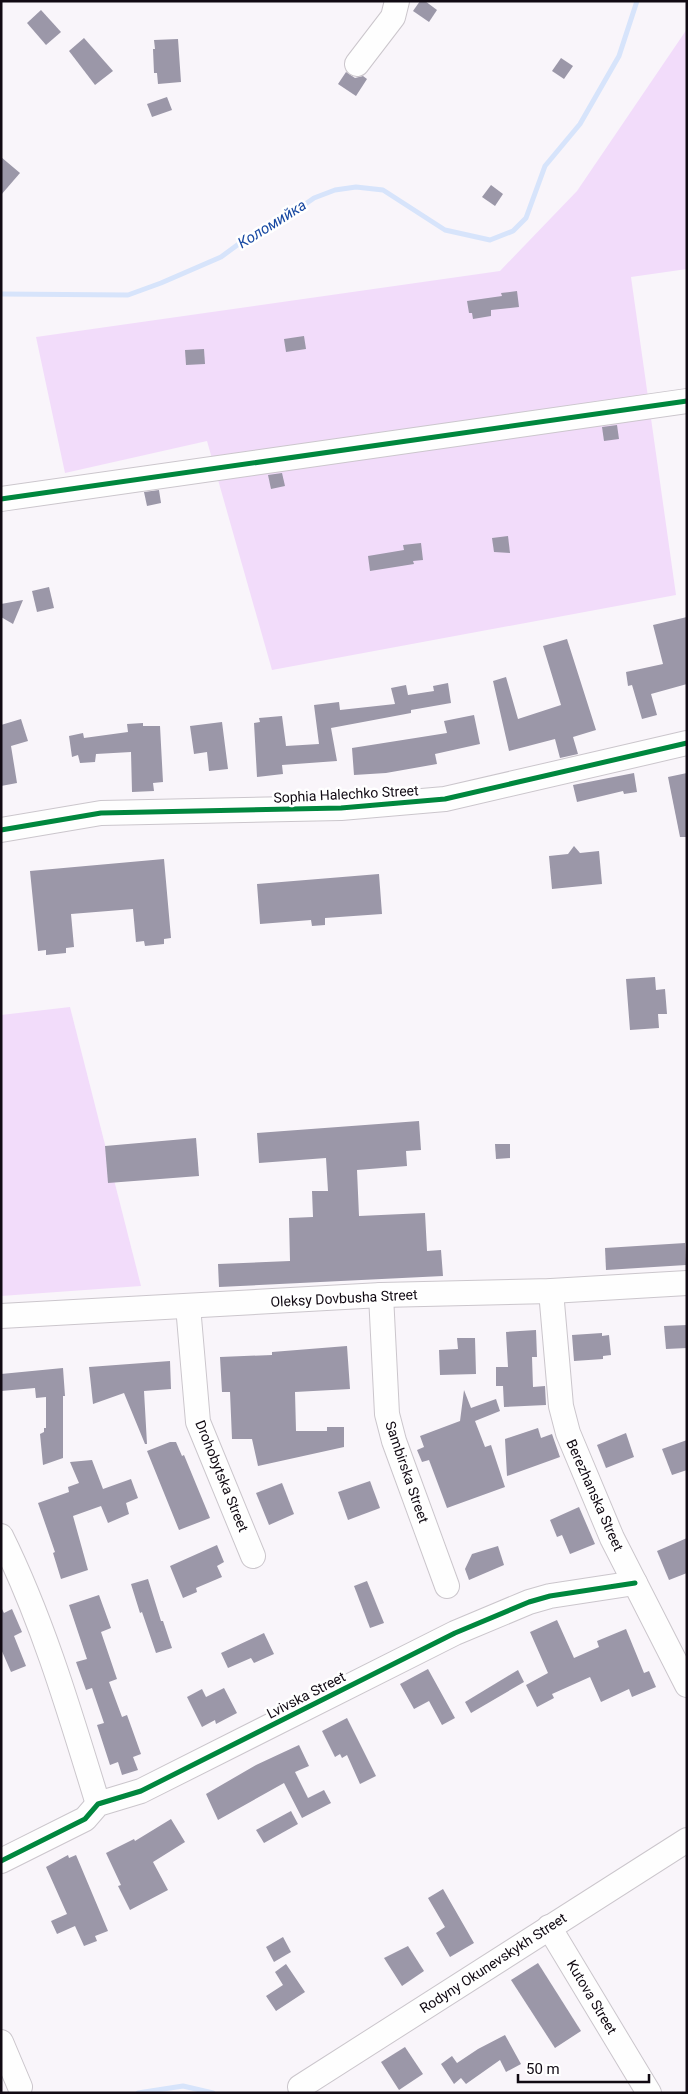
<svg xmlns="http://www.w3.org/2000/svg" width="688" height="2094" viewBox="0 0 688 2094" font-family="Roboto,sans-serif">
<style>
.green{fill:#f2dcfa}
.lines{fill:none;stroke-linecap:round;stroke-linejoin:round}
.stream{stroke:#d7e4fb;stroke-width:5}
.building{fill:#9b97a8}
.minor-casing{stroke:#cbc6cc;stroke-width:26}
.minor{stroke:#fefefe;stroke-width:24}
.cycleway-casing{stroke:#fff;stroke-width:8}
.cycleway{stroke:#00873e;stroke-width:5}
.labels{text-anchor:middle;stroke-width:5;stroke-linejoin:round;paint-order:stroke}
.street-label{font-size:14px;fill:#110a13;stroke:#fff}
.water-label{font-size:15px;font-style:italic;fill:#1849a2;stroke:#fff}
</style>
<rect width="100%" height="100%" fill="#f9f5fa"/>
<g class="green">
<path d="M687,29V269L631,277L676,595L272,670L207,441L65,473L36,337L500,271L577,191Z"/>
<path d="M70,1007L141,1286L1,1296V1015Z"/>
</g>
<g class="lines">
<g class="stream">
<path d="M1,294L128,295L161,283L221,257L240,243L287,217L314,198L335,190L356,187L383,190L445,230L490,240L513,231L526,218L545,166L580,124L619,56L637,1"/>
<path d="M138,2093L183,2086L213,2093"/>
</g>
</g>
<g class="building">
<path d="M420,1H425L437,10L429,22L413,11Z"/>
<path d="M41,10L61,32L46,45L27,23Z"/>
<path d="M84,38L113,71L95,85L69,51Z"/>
<path d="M178,39L181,82L158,84L157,73H154L153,49H155L154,40Z"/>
<path d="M561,58L573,66L564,79L552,71Z"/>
<path d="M346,72L355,78L363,76L367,79L356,96L338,84Z"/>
<path d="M167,97L172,110L152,117L147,104Z"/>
<path d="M1,157L20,173L1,195Z"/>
<path d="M491,185L503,194L495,206L482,197Z"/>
<path d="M517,291L519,307L491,310V316L473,319L472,313H469L467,301L502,296L501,293Z"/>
<path d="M304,336L306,349L286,352L284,339Z"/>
<path d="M204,349L205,364L186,365L185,350Z"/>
<path d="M617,425L619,439L604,441L602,427Z"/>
<path d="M282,473L285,486L271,489L268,475Z"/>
<path d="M159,490L161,503L147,506L144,492Z"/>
<path d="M508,536L510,553L494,552L492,538Z"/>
<path d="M421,543L423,560L413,561L414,564L370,571L368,556L404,550L403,545Z"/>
<path d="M49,587L54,608L37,612L32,591Z"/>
<path d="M23,600L13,624L1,617V604Z"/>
<path d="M687,617V684L651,694L657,715L642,719L632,685L628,686L626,672L663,664L653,625Z"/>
<path d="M567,639L596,730L573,737L578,754L560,758L555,739L509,751L493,681L506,677L518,719L561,705L543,646Z"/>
<path d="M448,683L451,703L411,710V713L331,728L337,761L282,765L283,774L257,777L254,723L260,722L259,718L282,716L286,746L319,744L314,705L339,702L340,710L395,704L391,688L406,685L408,695L434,691L433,686Z"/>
<path d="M474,715L480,744L435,754L437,764L386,773L354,775L352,748L447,733L444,721Z"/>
<path d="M21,719L28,741L11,746L17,783L1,786V725Z"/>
<path d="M222,722L228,769L209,771L207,752L194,754L190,726Z"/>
<path d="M143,723V726H160L163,782L153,783L154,791L132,792L131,752L96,754L95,762L80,763L78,755L72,757L69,736L83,733L84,738L128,732L127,724Z"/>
<path d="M634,773L637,792L624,794L623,791L577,802L573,785Z"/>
<path d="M687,773V837H680L668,777Z"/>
<path d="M574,846L580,853L599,851L602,884L552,889L549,856L568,854Z"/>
<path d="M164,859L171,938L164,939V944L145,946L144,941L136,942L133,909L71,914L74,947L66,948V953L46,955V950L38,951L30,871Z"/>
<path d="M379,874L382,914L325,918V925L312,926L311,920L260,924L257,884Z"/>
<path d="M655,977L656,990L665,989L667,1014H658L659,1028L630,1030L626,979Z"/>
<path d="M419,1121L421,1150L406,1151L407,1166L357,1170L359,1216L425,1213L427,1251L441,1250L443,1276L219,1287L218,1264L290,1261L289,1218L313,1217L312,1191H328L326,1158L259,1163L257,1133Z"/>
<path d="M196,1138L199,1176L108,1183L105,1146Z"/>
<path d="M495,1144H510V1158L496,1159Z"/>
<path d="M685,1243L686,1265L606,1270L605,1248Z"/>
<path d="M687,1325V1348L666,1349L664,1326Z"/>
<path d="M536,1330L537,1357H532L533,1387L545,1386L546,1405L504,1407L503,1386H496V1367H508L506,1332Z"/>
<path d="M602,1333V1336L609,1335L611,1355L603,1356V1359L574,1361L572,1335Z"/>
<path d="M457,1338H475L476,1374L440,1375L439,1350L458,1349Z"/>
<path d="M347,1346L350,1389L295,1392L296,1431H327V1427H344V1447L258,1466L252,1439H232L230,1392H222L220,1357L272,1355V1352Z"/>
<path d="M170,1361L171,1389L144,1391L147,1444H145L124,1393L93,1404L89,1367Z"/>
<path d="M63,1368L65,1396H63V1458L43,1465L40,1434L44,1432V1428H46V1397L36,1398L35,1388L1,1391V1374Z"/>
<path d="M464,1390L471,1408L496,1399L500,1411L475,1421L485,1447L491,1445L505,1487L447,1508L429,1460L422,1462L417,1450L424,1447L420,1436L460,1421Z"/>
<path d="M538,1428L541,1438L552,1434L560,1457L507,1476L505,1439Z"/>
<path d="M626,1433L634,1457L606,1468L597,1445Z"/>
<path d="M687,1440V1470L672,1475L662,1449Z"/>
<path d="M170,1442H176L182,1456L184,1455L210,1518L179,1530L147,1451Z"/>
<path d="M92,1460L103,1489L131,1479L138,1498L126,1503L129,1514L108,1523L101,1506L73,1516L88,1570L61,1579L53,1553L55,1552L38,1503L69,1492L68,1487L79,1483L70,1462Z"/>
<path d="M370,1481L380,1508L348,1520L338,1492Z"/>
<path d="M282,1483L294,1514L269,1525L256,1493Z"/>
<path d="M579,1507L595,1544L570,1554L562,1535L557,1537L550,1520Z"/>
<path d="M687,1538V1573L669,1580L657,1551Z"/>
<path d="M217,1545L224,1562L217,1566L222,1577L196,1588L197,1592L183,1598L170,1566Z"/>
<path d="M498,1546L504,1565L469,1580L465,1569L472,1554Z"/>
<path d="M148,1579L161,1621H163L172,1648L156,1653L142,1612L140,1613L131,1584Z"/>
<path d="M367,1581L384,1623L370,1628L354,1586Z"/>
<path d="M99,1595L111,1628L101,1632L117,1679L109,1682L122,1717L127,1715L141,1754L133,1757L138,1770L122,1775L118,1762L110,1765L97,1725L104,1723L92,1688L86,1690L76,1662L87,1659L69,1605Z"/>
<path d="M1,1607L4,1613L12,1609L22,1632L14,1636L26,1666L11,1672L1,1649Z"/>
<path d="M557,1620L574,1658L599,1647L597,1641L626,1629L644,1673L649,1671L656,1687L632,1697L629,1689L601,1702L590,1677L552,1694L554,1698L537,1707L526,1685L548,1673L530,1632Z"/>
<path d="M264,1633L274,1654L254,1663L251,1658L228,1668L221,1653Z"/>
<path d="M428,1669L455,1718L442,1725L429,1701L414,1709L400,1684Z"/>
<path d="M518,1670L524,1682L471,1713L465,1702Z"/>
<path d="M224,1688L237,1713L216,1724L215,1720L202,1727L187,1697L202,1689L206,1697Z"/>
<path d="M347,1718L376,1776L360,1784L347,1755L342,1758L340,1754L335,1757L322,1731Z"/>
<path d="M299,1745L309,1766L295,1772L308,1798L324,1790L331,1803L302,1818L284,1783L218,1820L206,1794L256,1765Z"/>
<path d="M291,1811L298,1824L264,1843L256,1830Z"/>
<path d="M171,1819L185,1842L153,1862L168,1890L130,1910L118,1886L121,1885L106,1853L134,1839L135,1841Z"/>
<path d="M68,1855L69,1858L76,1855L108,1931L95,1936L97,1941L84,1946L75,1926L57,1934L51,1921L67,1914L46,1867Z"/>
<path d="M443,1889L474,1943L450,1957L436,1933L445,1927L428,1898Z"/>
<path d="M283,1937L291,1952L274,1962L266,1947Z"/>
<path d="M408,1946L424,1971L402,1986L384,1958Z"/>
<path d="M538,1963L581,2031L555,2048L511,1980Z"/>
<path d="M286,1964L305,1992L276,2011L266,1996L283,1985L275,1972Z"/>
<path d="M505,2035L521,2064L506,2072L500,2060L466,2084L461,2078L454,2084L441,2064L452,2056L457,2063L478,2049Z"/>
<path d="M405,2047L423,2074L399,2090L381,2062Z"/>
</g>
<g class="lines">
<defs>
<g id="minor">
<path d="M357,64L393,17L397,1"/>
<path d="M1,499L687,401"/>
<path d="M1,830L101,813L341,808L445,799L687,743"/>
<path d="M551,1291L561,1406L568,1433L612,1538L687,1685"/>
<path d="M381,1295L387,1414L394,1441L447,1586"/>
<path d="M188,1306L198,1422L253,1556"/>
<path d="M1,1316L381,1295L551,1291L687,1283"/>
<path d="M1,1536C43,1621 70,1713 98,1804"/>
<path d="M1,1861L85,1819L98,1804L141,1791L455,1633L529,1602L550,1596L635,1583"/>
<path d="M549,1927L649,2093"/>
<path d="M1,2042L20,2087"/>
<path d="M300,2087L687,1840"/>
</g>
</defs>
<use href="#minor" class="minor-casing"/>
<use href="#minor" class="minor"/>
<defs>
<g id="cycleway">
<path d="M1,499L687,401"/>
<path d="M1,830L101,813L341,808L445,799L687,743"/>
<path d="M1,1861L85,1819L98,1804L141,1791L455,1633L529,1602L550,1596L635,1583"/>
</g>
</defs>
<use href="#cycleway" class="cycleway-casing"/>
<use href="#cycleway" class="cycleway"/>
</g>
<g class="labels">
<g class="street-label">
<text transform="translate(346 794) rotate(-3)" y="5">Sophia Halechko Street</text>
<text transform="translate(344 1298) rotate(-3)" y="5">Oleksy Dovbusha Street</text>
<text transform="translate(407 1472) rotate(71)" y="5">Sambirska Street</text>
<text transform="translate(222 1476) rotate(68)" y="5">Drohobytska Street</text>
<text transform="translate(595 1495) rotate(66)" y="5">Berezhanska Street</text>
<text transform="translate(306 1695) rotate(-27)" y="5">Lvivska Street</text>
<text transform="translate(493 1963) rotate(-33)" y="5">Rodyny Okunevskykh Street</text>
<text transform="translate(592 1997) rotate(59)" y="5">Kutova Street</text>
</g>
<g class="water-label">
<text transform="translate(272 224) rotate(-32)" y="5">Коломийка</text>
</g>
</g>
<rect width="688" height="2094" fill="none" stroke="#110a13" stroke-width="5"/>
<path d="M518 2074v8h131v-8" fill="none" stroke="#110a13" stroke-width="2.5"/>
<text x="526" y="2074" font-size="15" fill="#110a13" stroke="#ffffff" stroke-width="4" paint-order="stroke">50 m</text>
</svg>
